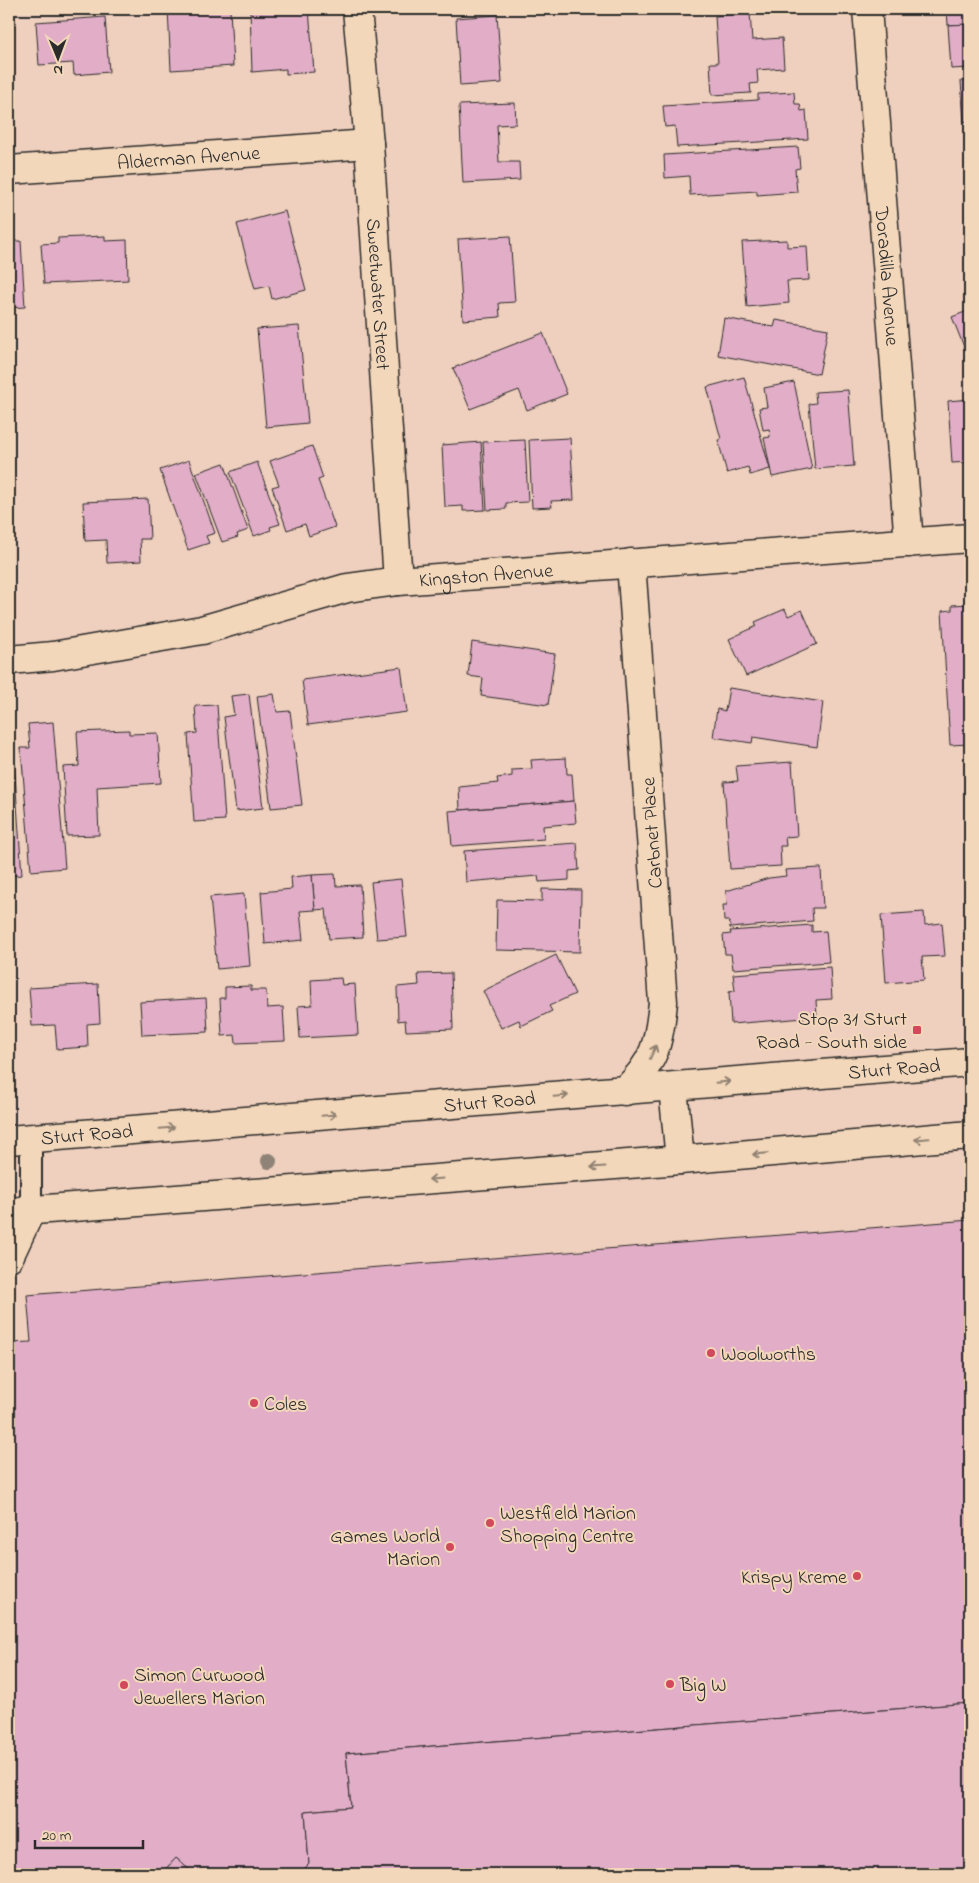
<svg xmlns="http://www.w3.org/2000/svg" width="979" height="1883" viewBox="0 0 979 1883" font-family="'Indie Flower',sans-serif">
<style>
.building{fill:#e1adc7;stroke:#2b2b2b}
.lines{fill:none;stroke-linecap:round;stroke-linejoin:round}
.service-casing{stroke:#2b2b2b;stroke-width:24}
.minor-casing{stroke:#2b2b2b;stroke-width:31}
.secondary-casing{stroke:#2b2b2b;stroke-width:31}
.service{stroke:#f3d7ba;stroke-width:20}
.minor{stroke:#f3d7ba;stroke-width:28}
.secondary{stroke:#f3d7ba;stroke-width:28}
.tree{fill:#8e8376}
.oneway{stroke:#8f8172}
.poi-dot{fill:#d1495b;stroke:#f3d7ba;stroke-width:2}
.labels{text-anchor:middle;stroke-width:4;stroke-linejoin:round;paint-order:stroke}
.street-label{font-size:20px;fill:#2b2b2b;stroke:#f3d7ba}
.poi-label{font-size:20px;fill:#2b2b2b;stroke:#f3d7ba;text-anchor:start}
</style>
<rect width="100%" height="100%" fill="#efcfbd"/>
<filter id="ink" filterUnits="userSpaceOnUse"><feTurbulence type="fractalNoise" baseFrequency=".02" numOctaves="2"/><feDisplacementMap in="SourceGraphic" scale="10" xChannelSelector="R" yChannelSelector="G"/><feConvolveMatrix kernelMatrix="1 2 1 2 8 2 1 2 1" color-interpolation-filters="sRGB"/></filter>
<g filter="url(#ink)">
<g class="building">
<path d="M168,9H230L233,66L171,70Z"/>
<path d="M250,9H309L314,72L286,74V69L252,72Z"/>
<path d="M947,9H970V24L948,25Z"/>
<path d="M750,13L752,40L782,38L784,68L757,70L758,83L750,84L751,93L712,95L710,63H718L715,16Z"/>
<path d="M497,15L502,83L460,86L456,18Z"/>
<path d="M9,17L15,97H9Z"/>
<path d="M105,17L109,72L74,75L73,63L39,65L36,22Z"/>
<path d="M970,24V68L951,69L948,25Z"/>
<path d="M970,80V139L969,121L964,122L961,81Z"/>
<path d="M794,92L795,104H800L801,111L806,110L808,139L677,147L675,126L665,127L663,106L758,100V94Z"/>
<path d="M515,103L516,124L497,125L499,162H519L520,180L463,183L459,105Z"/>
<path d="M798,147L800,168L795,169L797,192L757,195V191L690,195L689,176L665,178L664,155Z"/>
<path d="M285,211L306,290L272,299L269,286L255,289L237,224Z"/>
<path d="M105,236V241L127,240L128,280L44,284L41,244L58,243V238Z"/>
<path d="M510,236L515,302L499,303L500,317L463,320L458,239Z"/>
<path d="M787,240V247L807,246L809,280L787,281L789,303L747,307L742,242Z"/>
<path d="M9,241H21L25,307L9,308Z"/>
<path d="M970,310V362L952,317Z"/>
<path d="M724,318L774,327L776,320L828,329L819,374L718,355Z"/>
<path d="M299,326L308,423L266,427L257,329Z"/>
<path d="M543,333L567,394L527,410L519,390L470,409L453,368Z"/>
<path d="M744,377L770,469L750,475L748,467L727,473L718,440L721,439L707,387Z"/>
<path d="M794,382L812,469L772,477L764,438L770,437L769,429L763,430L759,408L767,407L764,388Z"/>
<path d="M848,390L854,466L815,469L809,404L816,403L815,392Z"/>
<path d="M970,399V462L952,463L948,401Z"/>
<path d="M570,438L574,500L551,501L552,507L532,508L529,440Z"/>
<path d="M525,440L528,502L506,503V509L487,510L483,442Z"/>
<path d="M481,442L485,510L463,511V506L445,507L442,445Z"/>
<path d="M312,446L323,478L318,480L335,527L309,536L305,524L287,530L272,487L279,485L270,461Z"/>
<path d="M189,460L215,533L206,536L209,543L188,550L160,470Z"/>
<path d="M257,462L280,524L270,527L271,530L254,536L230,472Z"/>
<path d="M224,463L248,530L237,534L238,537L222,542L196,473Z"/>
<path d="M148,499L150,539H140L141,561L107,563L106,540L85,541L83,502Z"/>
<path d="M970,604V744L950,745L942,611L952,610V605Z"/>
<path d="M785,609L788,616L802,610L817,644L746,676L729,639L757,626L755,622Z"/>
<path d="M472,642L555,654L548,705L481,696L483,678L468,676Z"/>
<path d="M401,667L407,712L308,725L302,680Z"/>
<path d="M729,688L823,702L817,747L753,737L752,743L713,737L717,709L725,711Z"/>
<path d="M249,694L263,808L236,811L224,717L234,715L231,696Z"/>
<path d="M274,694L277,712L290,711L302,805L271,808L257,696Z"/>
<path d="M217,705L225,820L194,822L188,734L197,733L195,706Z"/>
<path d="M53,722L65,868L31,871L21,748H30L28,724Z"/>
<path d="M129,730V734L158,733L161,783L97,787L99,835L67,836L63,767L79,766L77,732Z"/>
<path d="M9,747H13L22,875L9,876Z"/>
<path d="M566,758L567,774H572L574,801L460,810L459,787L498,783L497,778L512,776V770L532,769L531,760Z"/>
<path d="M792,762L797,836L785,837L786,846H780L781,866L730,869L724,782L738,781L736,766Z"/>
<path d="M574,801L576,823L543,826L544,839L452,846L449,811Z"/>
<path d="M577,843L579,870L569,871V880L539,882L538,876L466,882L464,851Z"/>
<path d="M821,868L823,908H812L813,921L730,928L729,921H724L723,905H727L726,891L769,878L786,876L785,870Z"/>
<path d="M335,874L336,886L360,885L363,937L329,939L326,909L315,910L312,875Z"/>
<path d="M312,875L315,910L300,911L303,940L265,944L261,892L292,889L291,877Z"/>
<path d="M401,879L407,937L377,939L371,882Z"/>
<path d="M542,889L581,890L580,952L496,950L497,900L542,901Z"/>
<path d="M244,894L250,966L217,969L210,897Z"/>
<path d="M924,912L925,925L942,923L945,956L922,957L924,980L886,983L881,915Z"/>
<path d="M812,925V932L826,931L829,962L733,969L731,954H725L723,935L731,934L730,931Z"/>
<path d="M556,955L575,994L549,1006L552,1011L521,1026L519,1020L501,1028L483,991Z"/>
<path d="M830,967L832,999L816,1000L817,1017L731,1024L729,992L735,991L733,974Z"/>
<path d="M451,973L453,1029L406,1031L405,1020L398,1021L397,987L419,985L418,974Z"/>
<path d="M341,978L342,985L355,984L358,1035L300,1038L298,1006L312,1005L311,980Z"/>
<path d="M98,984L100,1023L87,1024L88,1047L57,1049L55,1025L32,1026L29,988Z"/>
<path d="M251,986V990H266L267,1008L283,1007L285,1041L236,1043L235,1035L222,1036L220,998H225V987Z"/>
<path d="M206,998L208,1032L142,1035L140,1002Z"/>
<path d="M970,1220V1703L346,1753L351,1807L305,1811L309,1864L299,1874H194L176,1858L161,1874H9V1343L31,1342L27,1295Z"/>
<path d="M970,1703V1874H299L309,1864L305,1811L351,1807L346,1753Z"/>
<path d="M176,1858L194,1874H161Z"/>
</g>
<g class="lines">
<defs>
<path id="service" d="M31,1210V1138"/>
<g id="minor">
<path id="s1" d="M357,9L369,144L398,581"/>
<path id="s2" d="M867,9L909,543"/>
<path id="s3" d="M9,170L369,144"/>
<path id="s4" d="M9,660L53,656L202,630L347,588L398,581L970,538"/>
<path d="M625,1091C655,1061 659,1044 663,1002L631,563"/>
<path d="M9,1257L31,1210"/>
</g>
<g id="secondary">
<path d="M673,1087L680,1160"/>
<path id="s5" d="M9,1140L970,1062"/>
<path d="M9,1212L680,1160L970,1135"/>
</g>
</defs>
<use href="#service" class="service-casing"/>
<use href="#minor" class="minor-casing"/>
<use href="#secondary" class="secondary-casing"/>
<use href="#service" class="service"/>
<use href="#minor" class="minor"/>
<use href="#secondary" class="secondary"/>
</g>
<circle class="tree" cx="269" cy="1161" r="8"/>
<defs><path id="oneway-shaft" d="M-6 0H5M1.5-3L5.5 0L1.5 3" fill="none" stroke-width="1.6" stroke-linecap="round" stroke-linejoin="round" transform="scale(1.25)"/></defs>
<g class="oneway">
<use href="#oneway-shaft" transform="translate(653 1052) rotate(-66)"/>
<use href="#oneway-shaft" transform="translate(723 1082) rotate(-5)"/>
<use href="#oneway-shaft" transform="translate(561 1096) rotate(-5)"/>
<use href="#oneway-shaft" transform="translate(329 1115) rotate(-5)"/>
<use href="#oneway-shaft" transform="translate(167 1128) rotate(-5)"/>
<use href="#oneway-shaft" transform="translate(922 1139) rotate(175)"/>
<use href="#oneway-shaft" transform="translate(760 1154) rotate(175)"/>
<use href="#oneway-shaft" transform="translate(598 1167) rotate(176)"/>
<use href="#oneway-shaft" transform="translate(436 1179) rotate(176)"/>
</g>
</g>
<g class="poi-dot">
<rect x="912" y="1025" width="10" height="10" rx="2.5"/>
<circle cx="711" cy="1353" r="5"/>
<circle cx="254" cy="1403" r="5"/>
<circle cx="490" cy="1523" r="5"/>
<circle cx="450" cy="1547" r="5"/>
<circle cx="857" cy="1576" r="5"/>
<circle cx="670" cy="1684" r="5"/>
<circle cx="124" cy="1685" r="5"/>
</g>
<g class="labels">
<g class="street-label">
<text dy="7" stroke="none"><textPath href="#s3" startOffset="180">Alderman Avenue</textPath></text>
<text dy="7" stroke="none"><textPath href="#s2" startOffset="268">Doradilla Avenue</textPath></text>
<text dy="7" stroke="none"><textPath href="#s1" startOffset="286">Sweetwater Street</textPath></text>
<text dy="7" stroke="none"><textPath href="#s4" startOffset="486">Kingston Avenue</textPath></text>
<text transform="translate(651 833) rotate(-94)" y="7">Carbnet Place</text>
<text dy="7" stroke="none"><textPath href="#s5" startOffset="888">Sturt Road</textPath></text>
<text dy="7" stroke="none"><textPath href="#s5" startOffset="482">Sturt Road</textPath></text>
<text dy="7" stroke="none"><textPath href="#s5" startOffset="78">Sturt Road</textPath></text>
</g>
<g class="poi-label">
<text x="907" y="1025" text-anchor="end">Stop 31 Sturt<tspan x="907" dy="23">Road - South side</tspan></text>
<text x="721" y="1360">Woolworths</text>
<text x="264" y="1410">Coles</text>
<text x="500" y="1519">Westfield Marion<tspan x="500" dy="23">Shopping Centre</tspan></text>
<text x="440" y="1542" text-anchor="end">Games World<tspan x="440" dy="23">Marion</tspan></text>
<text x="847" y="1583" text-anchor="end">Krispy Kreme</text>
<text x="134" y="1681">Simon Curwood<tspan x="134" dy="23">Jewellers Marion</tspan></text>
<text x="680" y="1691">Big W</text>
</g>
</g>
<rect width="979" height="1883" fill="none" stroke="#f3d7ba" stroke-width="30"/>
<rect x="15" y="15" width="949" height="1853" fill="none" stroke="#2b2b2b" stroke-width="2" filter="url(#ink)"/>
<g transform="translate(58 58) rotate(179)" stroke="#f3d7ba" stroke-width="4" paint-order="stroke">
<path d="M0-4L9 19L0 12L-9 19Z" fill="#2b2b2b"/>
<text y="-8" font-size="14" font-weight="bold" text-anchor="middle" fill="#2b2b2b">N</text>
</g>
<path d="M35 1840v8h108v-8" fill="none" stroke="#2b2b2b" stroke-width="2.5"/>
<text x="42" y="1840" font-size="15" fill="#2b2b2b" stroke="#f3d7ba" stroke-width="4" paint-order="stroke">20 m</text>
</svg>
